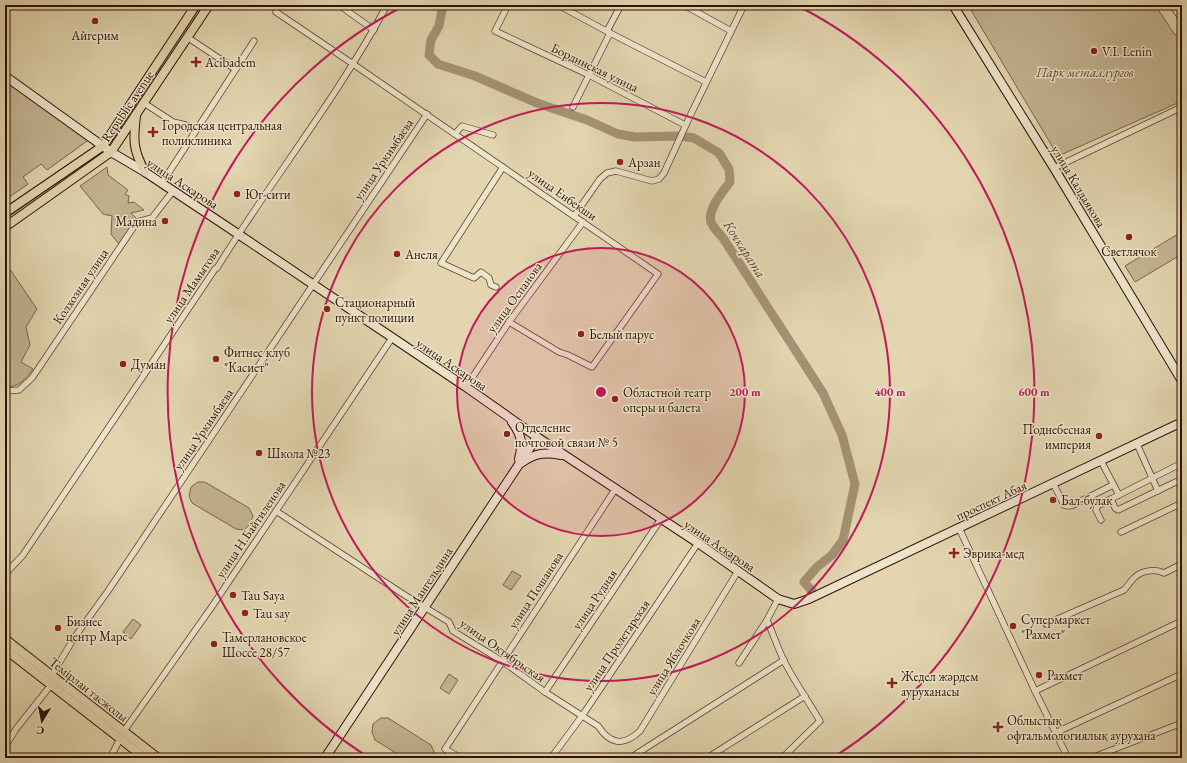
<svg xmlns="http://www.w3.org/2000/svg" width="1187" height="763" viewBox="0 0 1187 763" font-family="'EB Garamond',serif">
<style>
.green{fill:#c4b492;stroke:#7a624a}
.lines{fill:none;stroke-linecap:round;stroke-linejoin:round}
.river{stroke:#a59274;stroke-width:9}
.street-casing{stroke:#5c412d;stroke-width:7}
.secondary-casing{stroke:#301002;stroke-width:10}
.primary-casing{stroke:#301002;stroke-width:10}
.street{stroke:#ece4cb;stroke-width:5.5}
.secondary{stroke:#ece4cb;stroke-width:8}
.primary{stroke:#e2d5af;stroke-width:8}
.ring{fill:none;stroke:#c2185b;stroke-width:2}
.poi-dot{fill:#8f2418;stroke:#ece4cb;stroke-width:1.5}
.labels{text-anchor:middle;stroke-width:3;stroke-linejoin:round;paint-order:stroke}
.poi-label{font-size:13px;fill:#301002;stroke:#ece4cb;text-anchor:start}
.street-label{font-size:13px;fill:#301002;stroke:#ece4cb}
.park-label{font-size:13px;font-style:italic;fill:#5c412d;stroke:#ece4cb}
.water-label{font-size:14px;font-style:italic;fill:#5f4430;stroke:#ece4cb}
.centre{fill:#c2185b;stroke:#ece4cb;stroke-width:2}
.ring-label{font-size:12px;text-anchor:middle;font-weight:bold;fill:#c2185b;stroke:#ece4cb;stroke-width:3;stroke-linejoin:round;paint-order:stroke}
</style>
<rect width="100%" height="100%" fill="#e2d5af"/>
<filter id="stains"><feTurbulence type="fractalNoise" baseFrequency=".005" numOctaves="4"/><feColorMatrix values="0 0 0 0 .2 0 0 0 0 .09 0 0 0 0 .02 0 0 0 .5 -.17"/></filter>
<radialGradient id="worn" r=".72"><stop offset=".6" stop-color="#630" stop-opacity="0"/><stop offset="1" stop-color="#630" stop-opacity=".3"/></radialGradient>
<g class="green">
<path d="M200,5H204L115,139L113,138Z"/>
<path d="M968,5H1155L1175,35L1182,30V101L1058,156Z"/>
<path d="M5,80L90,139L47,170L41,164L23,177L28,184L5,200Z"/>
<path d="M94,157L96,159L5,222V219Z"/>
<path d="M107,167L108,175L128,190L125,194L129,196L128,203L134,202L144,210L131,213L138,220L119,244L111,234L112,216L103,214L80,186Z"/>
<path d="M1178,234L1182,241V254L1135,282L1125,266Z"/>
<path d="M5,262L37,309L26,327L30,345L21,362L33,369C24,380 20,387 5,387Z"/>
<path d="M198,482H205L249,508L253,516L250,524L244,530L236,529L192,503L189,496L191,487Z"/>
<path d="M512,571L521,576L511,590L503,585Z"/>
<path d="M133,619L141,625L131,639L123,632Z"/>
<path d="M449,674L458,680L449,694L440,688Z"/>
<path d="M381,718H388L431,745L435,754L433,758H404L375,740L372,732L373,724Z"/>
</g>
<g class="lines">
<path class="river" d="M443,5L439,26L431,40L429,55L438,64L475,76L537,103L587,120L618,134L635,137L680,136L694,138L719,153L729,169L730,182C723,191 707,210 711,222C713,228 719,233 723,238L823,393L842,435L855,484L843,540L832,555L817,567L804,582L812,591"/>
<defs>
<g id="street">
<path d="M339,5L374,30"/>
<path d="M508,5L495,31L589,75L685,125"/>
<path d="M558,5L610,33L706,82"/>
<path d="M684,5L731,31"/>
<path d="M1172,5L1182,19"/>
<path d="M276,12L353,64L658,274L592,367L568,355L559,352L509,322"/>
<path d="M607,31L621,5"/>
<path d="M187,37L235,69"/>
<path d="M144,103L173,122L186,125L196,129"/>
<path d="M573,107L610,33"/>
<path d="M455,134L462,126L493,135"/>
<path d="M1054,168L1182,107"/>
<path d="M162,183L254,41"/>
<path d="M574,216L600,179L607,173L616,171L652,181L659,179L664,173L690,116L744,5"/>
<path d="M496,287L491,285L489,278L481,272L474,278L441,263L503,167"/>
<path d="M466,387L509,322L583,222"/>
<path d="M5,391L19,390L32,378L137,222L152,218L173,191"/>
<path d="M1137,444L1158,491"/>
<path d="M1101,461L1119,495"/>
<path d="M1053,483L1064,505L1069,506L1073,505L1113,485"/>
<path d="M1111,499L1182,463"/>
<path d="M276,511L403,594L449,622L453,631L502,661L545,692L598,726C610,744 623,747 640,731L738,571"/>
<path d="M1101,520L1096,510L1097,506L1111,499L1115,508L1118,510L1120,509L1182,479"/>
<path d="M959,528L1035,691L1068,758"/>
<path d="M1121,532L1182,503"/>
<path d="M5,571H8L23,555L215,269L217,268C272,179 338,97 387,5"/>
<path d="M778,599L767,620C773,634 778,648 784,661C795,682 808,701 820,721L782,758"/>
<path d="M1046,624L1124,590C1128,586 1130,582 1133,579C1140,571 1154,568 1164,573L1182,564"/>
<path d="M739,663L767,620"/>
<path d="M52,675L74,638L108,591L288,322L427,114"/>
<path d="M1035,691L1182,621"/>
<path d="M545,692L661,519"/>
<path d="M124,731L211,608L392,338"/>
<path d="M1055,733L1182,674"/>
<path d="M5,747L16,729L51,685"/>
<path d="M110,758L120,739"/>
<path d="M461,758L445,749L616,488"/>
<path d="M551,758L582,716L698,543"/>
<path d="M630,758L784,660"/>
<path d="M707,758L805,696"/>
<path d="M1091,758L1182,723"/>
</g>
<g id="secondary">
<path d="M953,5L1054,168L1182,381"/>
<path d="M5,76L111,152L145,172L238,234L466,387L537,437L698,543L778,599L794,604L809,599L1182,422"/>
<path d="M512,422C522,436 523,443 519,459"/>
<path d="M521,463C535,453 544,452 561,455"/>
<path d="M325,758L537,437"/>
</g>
<g id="primary">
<path d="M136,116C133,140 133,150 145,172"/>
<path d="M5,213L103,146L196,5"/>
<path d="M5,227L111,152L209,5"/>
<path d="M5,639L158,758"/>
<path d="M5,649L145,758"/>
</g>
</defs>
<use href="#street" class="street-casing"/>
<use href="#secondary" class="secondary-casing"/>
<use href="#primary" class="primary-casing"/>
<use href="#street" class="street"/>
<use href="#secondary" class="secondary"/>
<use href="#primary" class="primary"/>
</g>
<circle cx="601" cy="392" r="144" fill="#c2185b" fill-opacity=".12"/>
<g class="ring">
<circle cx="601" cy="392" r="144"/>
<circle cx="601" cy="392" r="289"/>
<path d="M368 757A433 433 0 0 1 404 6M798 6A433 433 0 0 1 834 757"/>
</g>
<g class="poi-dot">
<circle cx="95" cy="21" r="4"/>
<circle cx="1094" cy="51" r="4"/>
<path d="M194 56h4v4h4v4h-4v4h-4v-4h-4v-4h4z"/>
<path d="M151 126h4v4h4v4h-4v4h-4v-4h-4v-4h4z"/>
<circle cx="620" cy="162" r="4"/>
<circle cx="237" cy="194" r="4"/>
<circle cx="165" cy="221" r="4"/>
<circle cx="1129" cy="237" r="4"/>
<circle cx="397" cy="254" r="4"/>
<circle cx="327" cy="309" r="4"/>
<circle cx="581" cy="334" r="4"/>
<circle cx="216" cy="359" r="4"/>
<circle cx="123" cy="364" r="4"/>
<circle cx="615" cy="399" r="4"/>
<circle cx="507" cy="434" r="4"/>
<circle cx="1099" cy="436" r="4"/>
<circle cx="259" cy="453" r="4"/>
<circle cx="1053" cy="500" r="4"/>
<path d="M952 547h4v4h4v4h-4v4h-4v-4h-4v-4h4z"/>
<circle cx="233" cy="595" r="4"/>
<circle cx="245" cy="613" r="4"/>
<circle cx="1013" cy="626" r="4"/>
<circle cx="58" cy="628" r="4"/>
<circle cx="214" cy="644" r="4"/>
<circle cx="1039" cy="675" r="4"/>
<path d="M890 677h4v4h4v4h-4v4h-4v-4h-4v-4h4z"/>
<path d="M996 721h4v4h4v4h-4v4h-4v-4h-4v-4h4z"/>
</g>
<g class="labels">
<g class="poi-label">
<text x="95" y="40" text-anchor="middle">Айгерим</text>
<text x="1102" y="56">V.I. Lenin</text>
<text x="205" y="67">Acibadem</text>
<text x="162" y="130">Городская центральная<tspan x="162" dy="15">поликлиника</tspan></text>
<text x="628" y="167">Арзан</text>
<text x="245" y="199">Юг-сити</text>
<text x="157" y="226" text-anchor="end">Мадина</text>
<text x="1129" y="256" text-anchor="middle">Светлячок</text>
<text x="405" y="259">Анеля</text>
<text x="335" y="307">Стационарный<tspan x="335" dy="15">пункт полиции</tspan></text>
<text x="589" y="339">Белый парус</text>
<text x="224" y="357">Фитнес клуб<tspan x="224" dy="15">"Касиет"</tspan></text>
<text x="131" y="369">Думан</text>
<text x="623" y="397">Областной театр<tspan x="623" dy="15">оперы и балета</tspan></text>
<text x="515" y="432">Отделение<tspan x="515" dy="15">почтовой связи № 5</tspan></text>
<text x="1091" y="434" text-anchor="end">Поднебесная<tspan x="1091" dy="15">империя</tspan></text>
<text x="267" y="458">Школа №23</text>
<text x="1061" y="505">Бал-булак</text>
<text x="963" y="558">Эврика-мед</text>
<text x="241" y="600">Tau Saya</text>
<text x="253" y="618">Tau say</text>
<text x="1021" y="624">Супермаркет<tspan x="1021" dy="15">"Рахмет"</tspan></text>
<text x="66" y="626">Бизнес<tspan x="66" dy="15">центр Марс</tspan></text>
<text x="222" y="642">Тамерлановское<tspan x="222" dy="15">Шоссе 28/57</tspan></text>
<text x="1047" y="680">Рахмет</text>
<text x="901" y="681">Жедел жәрдем<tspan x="901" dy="15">ауруханасы</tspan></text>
<text x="1007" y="725">Облыстық<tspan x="1007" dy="15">офтальмологиялық аурухана</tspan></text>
</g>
<g class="street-label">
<text transform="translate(595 67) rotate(26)" y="5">Бординская улица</text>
<text transform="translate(127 106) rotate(-56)" y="5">Republic avenue</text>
<text transform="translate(383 159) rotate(-56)" y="5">улица Уркимбаева</text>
<text transform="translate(183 183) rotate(33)" y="5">улица Аскарова</text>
<text transform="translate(1079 186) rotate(59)" y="5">улица Калдаякова</text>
<text transform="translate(563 194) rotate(35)" y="5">улица Енбекши</text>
<text transform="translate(191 285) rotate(-56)" y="5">улица Мамытова</text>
<text transform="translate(80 286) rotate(-56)" y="5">Колхозная улица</text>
<text transform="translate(514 297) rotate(-54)" y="5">улица Оспанова</text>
<text transform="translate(452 364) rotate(34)" y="5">улица Аскарова</text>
<text transform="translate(203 429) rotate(-56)" y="5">улица Уркимбаева</text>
<text transform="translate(991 500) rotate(-25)" y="5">проспект Абая</text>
<text transform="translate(250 529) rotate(-56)" y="5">улица Н.Байтиленова</text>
<text transform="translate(720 545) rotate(34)" y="5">улица Аскарова</text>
<text transform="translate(535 590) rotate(-57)" y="5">улица Пошанова</text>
<text transform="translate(421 591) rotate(-57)" y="5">улица Мангельдина</text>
<text transform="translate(594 599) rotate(-56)" y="5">улица Рудная</text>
<text transform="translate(616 645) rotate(-56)" y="5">улица Пролетарская</text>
<text transform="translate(503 650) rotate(35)" y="5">улица Октябрьская</text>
<text transform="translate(673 656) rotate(-58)" y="5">улица Яблочкова</text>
<text transform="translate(89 689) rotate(38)" y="5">Темірлан тасжолы</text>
</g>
<g class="park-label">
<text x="1085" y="77">Парк металлургов</text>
</g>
<g class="water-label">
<text transform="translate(745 249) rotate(57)" y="5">Кочкарата</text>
</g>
</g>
<circle cx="601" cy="392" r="6" class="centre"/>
<g class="ring-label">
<text x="745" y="396">200 m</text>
<text x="890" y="396">400 m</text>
<text x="1034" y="396">600 m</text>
</g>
<rect width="1187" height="763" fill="none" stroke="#e2d5af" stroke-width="20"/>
<rect x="6" y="6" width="1175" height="751" fill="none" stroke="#301002" stroke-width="2"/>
<rect x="10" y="10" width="1167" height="743" fill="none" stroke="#301002"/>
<g transform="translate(42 721) rotate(190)" stroke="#ece4cb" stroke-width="3" paint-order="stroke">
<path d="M0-3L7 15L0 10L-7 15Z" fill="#301002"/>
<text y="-6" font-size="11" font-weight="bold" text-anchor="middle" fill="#301002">С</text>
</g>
<rect width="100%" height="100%" filter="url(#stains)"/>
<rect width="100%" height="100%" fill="url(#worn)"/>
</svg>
